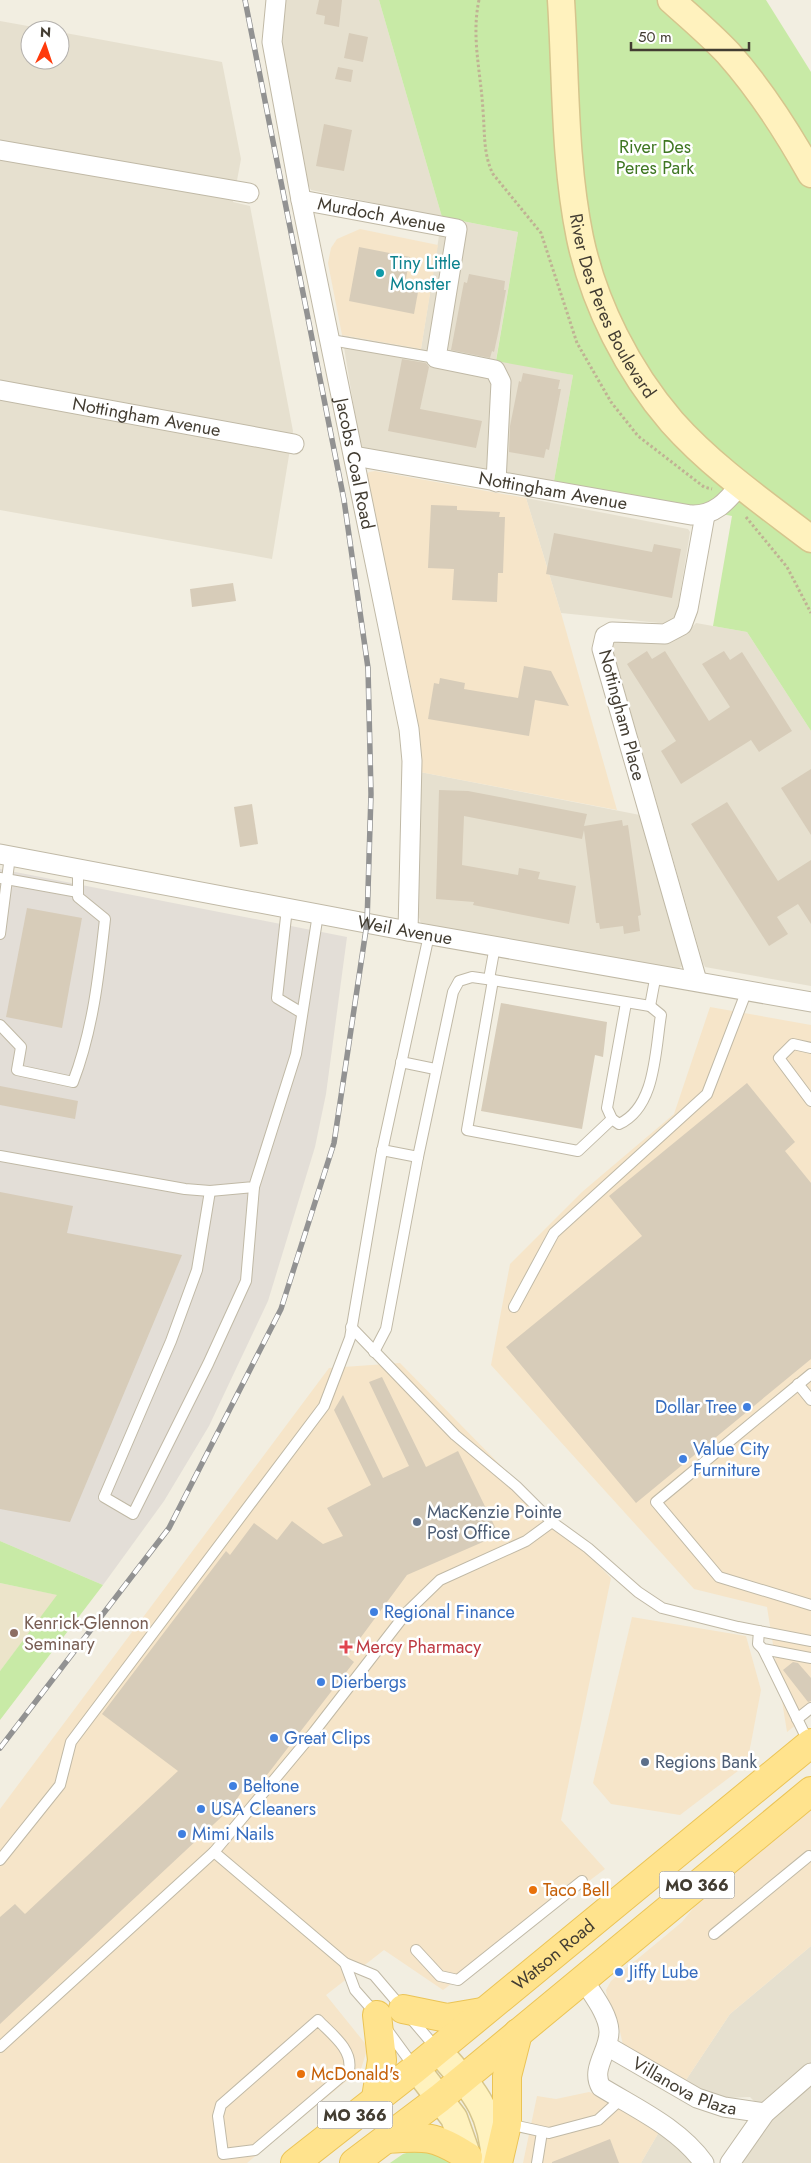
<svg xmlns="http://www.w3.org/2000/svg" width="811" height="2163" viewBox="0 0 811 2163" font-family="Jost,sans-serif">
<style>
.residential{fill:#e6e0cf}
.commercial{fill:#f6e5c9}
.industrial{fill:#e3ded7}
.education{fill:#ece4ca}
.green{fill:#c8eaa6}
.building{fill:#d7ccb9}
.lines{fill:none;stroke-linecap:round;stroke-linejoin:round}
.lane-casing{stroke:#c0b9a6;stroke-width:12}
.street-casing{stroke:#c0b9a6;stroke-width:21}
.secondary-casing{stroke:#d5c58d;stroke-width:29}
.primary-casing{stroke:#ebc456;stroke-width:30}
.path{stroke:#c0b294;stroke-width:3;stroke-dasharray:2.5 2.5;stroke-linecap:butt}
.lane{stroke:#fff;stroke-width:10}
.street{stroke:#fff;stroke-width:19}
.secondary{stroke:#fff2be;stroke-width:26}
.primary{stroke:#ffe38d;stroke-width:28}
.rail-casing{stroke:#929292;stroke-width:5.5}
.rail{stroke:#fff;stroke-width:4;stroke-dasharray:11;stroke-linecap:butt}
.culture-dot{fill:#0f9aa8;stroke:#fff;stroke-width:2}
.shop-dot{fill:#3f7fe0;stroke:#fff;stroke-width:2}
.service-dot{fill:#5c6f8a;stroke:#fff;stroke-width:2}
.education-dot{fill:#8d6e63;stroke:#fff;stroke-width:2}
.health-dot{fill:#e0444e;stroke:#fff;stroke-width:2}
.food-dot{fill:#e8710a;stroke:#fff;stroke-width:2}
.labels{text-anchor:middle;stroke-width:5;stroke-linejoin:round;paint-order:stroke}
.shield{fill:#fff;stroke:#7b7770;stroke-width:1}
.shield-label{font-size:16px;font-weight:bold;fill:#433d32}
.park-label{font-size:18px;fill:#3f7722;stroke:#fff}
.street-label{font-size:18px;fill:#433d32;stroke:#fff}
.culture-label{font-size:18px;fill:#0d838f;stroke:#fff;text-anchor:start}
.shop-label{font-size:18px;fill:#366cbe;stroke:#fff;text-anchor:start}
.service-label{font-size:18px;fill:#4e5e75;stroke:#fff;text-anchor:start}
.education-label{font-size:18px;fill:#785e54;stroke:#fff;text-anchor:start}
.health-label{font-size:18px;fill:#be3a42;stroke:#fff;text-anchor:start}
.food-label{font-size:18px;fill:#c56008;stroke:#fff;text-anchor:start}
</style>
<rect width="100%" height="100%" fill="#f2eee1"/>
<g class="residential">
<path d="M285,0H379L442,217L518,232L496,360L573,375L554,481L365,449L360,446L342,335L421,349L442,217L311,190L307,183L278,26Z"/>
<path d="M0,21L50,30H30V60H60V32L222,62L241,159L233,202L250,206L293,431L272,559L0,510Z"/>
<path d="M526,498L688,529L690,532L677,613L674,621L669,624L561,613Z"/>
<path d="M696,623L747,632L811,731V986L705,967L703,963L610,641L674,640L683,636Z"/>
<path d="M420,772L640,815L684,963L682,966L678,969L421,924L418,914Z"/>
<path d="M811,1946V2163H742L772,2119L750,2097L727,2098L707,2094L686,2080L730,2014Z"/>
<path d="M659,2132L678,2144L695,2163H641Z"/>
</g>
<g class="commercial">
<path d="M360,229L438,245L421,349L342,335L328,263L331,248L337,239Z"/>
<path d="M375,471L526,498L561,613L617,810L420,772L421,750L413,695L365,477L369,472Z"/>
<path d="M710,1007L811,1025V1713L787,1732L767,1607L694,1589L491,1365L510,1264L582,1192L674,1114Z"/>
<path d="M400,1363L611,1578L561,1820L605,1869L443,1990L384,1950L326,1995L368,2047L361,2069L247,2163H0V1809L329,1368Z"/>
<path d="M632,1617L746,1636L761,1690L747,1764L680,1815L611,1804L593,1783Z"/>
<path d="M811,1802V1946L730,2014L686,2080L623,2045L619,2027L607,1997L606,1990L611,1981L682,1922L709,1889Z"/>
<path d="M589,2092L600,2095L659,2132L641,2163H523L537,2096L556,2099Z"/>
</g>
<path class="industrial" d="M0,869L347,937L326,1094L315,1147L268,1301L209,1426L164,1501L103,1585L0,1541Z"/>
<path class="education" d="M0,1583L58,1595L0,1671Z"/>
<g class="green">
<path d="M379,0H766L811,72V731L747,632L713,626L732,516L554,481L573,375L496,361L518,232L442,217Z"/>
<path d="M0,1541L103,1585L0,1720V1671L57,1595L0,1583Z"/>
<path d="M420,2149L457,2163H390L403,2154Z"/>
</g>
<g class="building">
<path d="M319,0H342L339,27L324,24L325,16L316,14Z"/>
<path d="M349,33L368,37L363,62L344,58Z"/>
<path d="M338,67L353,70L351,82L335,79Z"/>
<path d="M324,124L352,130L344,171L316,166Z"/>
<path d="M359,247L410,257L404,289L418,292L414,314L349,301Z"/>
<path d="M469,274L505,281L504,290H506L499,329L494,352L492,351L490,358L451,350L464,282L467,283Z"/>
<path d="M402,359L426,363L429,367L420,409L482,421L476,448L388,431Z"/>
<path d="M523,373L560,380L558,389H561L549,450L546,449L544,458L509,452L510,426L519,381L521,382Z"/>
<path d="M431,505L457,506V510L500,512L499,517H505L503,573H498L497,602L452,600L454,569L428,568Z"/>
<path d="M554,533L652,552L654,544L681,549L672,598L546,574Z"/>
<path d="M233,583L236,601L192,607L190,589Z"/>
<path d="M647,651L652,659L665,651L709,721L730,707L702,664L724,651L730,660L742,652L792,731L759,752L751,740L681,784L661,751L676,741L627,664Z"/>
<path d="M524,666L551,671L569,706L535,700L529,736L428,719L434,683L439,684L440,678L465,683L464,689L518,698Z"/>
<path d="M811,769V835L781,788Z"/>
<path d="M439,790L468,791L587,814L584,826L622,820L623,826L628,825L641,915L638,916L640,931L624,934L623,926L600,929L599,923H596L584,830L582,839L464,816L462,865L518,875L519,868L540,872L538,879L576,886L569,924L473,905L474,902L436,899Z"/>
<path d="M727,802L778,881L811,860V924L798,904L777,917L788,934L769,946L691,824Z"/>
<path d="M252,804L258,844L240,847L234,807Z"/>
<path d="M27,908L82,918L62,1028L6,1017Z"/>
<path d="M501,1003L607,1022L603,1057L595,1055L582,1129L481,1111Z"/>
<path d="M747,1083L795,1142L785,1151L811,1183V1359L636,1503L506,1347L642,1236L609,1196Z"/>
<path d="M0,1086L78,1101L75,1119L0,1105Z"/>
<path d="M0,1192L73,1206L67,1233L182,1255L70,1522L0,1509Z"/>
<path d="M382,1377L426,1467L458,1451L499,1535L407,1575L347,1656L354,1662L260,1784L251,1778L230,1809L0,2024V1917L15,1904L25,1914L178,1771L102,1714L226,1551L230,1555L254,1523L277,1540L292,1521L323,1544L343,1536L327,1508L371,1485L334,1410L343,1395L383,1478L409,1466L369,1382Z"/>
<path d="M793,1662L798,1663L811,1678V1701L808,1702L783,1670Z"/>
<path d="M610,2139L619,2163H552V2162Z"/>
</g>
<g class="lines">
<defs>
<g id="lane">
<path d="M331,340L436,358"/>
<path d="M0,878L78,892"/>
<path d="M287,908L277,998L302,1013"/>
<path d="M0,934L10,856"/>
<path d="M489,979L495,946"/>
<path d="M493,980L467,1130L578,1151L612,1119"/>
<path d="M626,1003L607,1108L612,1119L619,1124C656,1107 655,1051 661,1015L650,1006"/>
<path d="M0,1025L21,1047L17,1070L73,1082C93,1030 99,974 105,919L78,897V868"/>
<path d="M811,1048L793,1044L779,1058L811,1101"/>
<path d="M401,1062L435,1069"/>
<path d="M382,1150L418,1157"/>
<path d="M0,1156L185,1189L210,1191L254,1187L296,1054L318,914"/>
<path d="M210,1191L197,1270L171,1341L104,1497L133,1514L208,1364L246,1281L254,1187"/>
<path d="M514,1307L554,1233L707,1094L747,990"/>
<path d="M351,1327L455,1435L516,1486L552,1522L588,1548L638,1592L662,1608L738,1627L811,1641"/>
<path d="M374,1352L386,1329L418,1157L453,992L459,981L472,977L493,980L650,1006L656,974"/>
<path d="M811,1374L656,1502L719,1577L811,1605"/>
<path d="M798,1384L811,1400"/>
<path d="M759,1631L758,1644L763,1649L811,1658"/>
<path d="M763,1649L809,1743"/>
<path d="M797,1719L811,1708"/>
<path d="M214,1852L345,1963L374,1975L437,2049"/>
<path d="M0,1860L60,1785L71,1742L324,1406L350,1338L381,1156L429,935"/>
<path d="M714,1934L809,1856"/>
<path d="M416,1950L440,1976L458,1980L582,1881"/>
<path d="M345,1963L355,1990L377,2015"/>
<path d="M318,2020C331,2034 353,2049 349,2070L255,2150L223,2154L218,2116L221,2105Z"/>
<path d="M385,2027L415,2068"/>
<path d="M0,2047L214,1852L314,1732L407,1612L440,1580L526,1541L552,1522"/>
<path d="M508,2124L549,2133L598,2120L621,2099"/>
<path d="M537,2163L542,2132"/>
</g>
<g id="street">
<path id="s1" d="M276,0L272,42L301,200L409,729L412,761L408,931"/>
<path d="M0,150L249,193"/>
<path id="s2" d="M301,200L457,229L436,358L495,370L501,382L496,482"/>
<path id="s3" d="M0,390L294,444"/>
<path id="s4" d="M354,456L691,515C715,516 727,501 741,484"/>
<path id="s5" d="M0,854L408,931L811,1002"/>
<path d="M697,981L602,649L605,636L612,632L665,634L682,625L688,609L705,515"/>
<path d="M583,1979C592,1994 608,2013 609,2031C610,2050 590,2069 601,2087C637,2109 679,2128 704,2163"/>
<path id="s6" d="M607,2046L697,2098L724,2107L765,2113"/>
<path d="M730,2163L765,2113L811,2073"/>
</g>
<g id="secondary">
<path id="s7" d="M561,0C566,79 564,160 580,238C594,304 628,371 672,422C712,467 764,503 811,539"/>
<path d="M671,0C690,17 710,34 728,53C761,90 787,131 811,174"/>
<path d="M438,2050C473,2091 492,2107 495,2163"/>
<path d="M416,2068L454,2118L470,2163"/>
</g>
<g id="primary">
<path d="M403,2009L447,2018L482,2012"/>
<path d="M376,2098L382,2060L377,2015"/>
<path d="M386,2139C425,2136 435,2135 468,2157"/>
<path id="s8" d="M295,2163L416,2068L811,1743"/>
<path d="M354,2163L440,2098L811,1791"/>
<path d="M498,2163L507,2124V2076L518,2033"/>
</g>
</defs>
<use href="#lane" class="lane-casing"/>
<use href="#street" class="street-casing"/>
<use href="#secondary" class="secondary-casing"/>
<use href="#primary" class="primary-casing"/>
<g class="path">
<path d="M479,0C471,37 481,73 483,111C485,133 483,154 493,174L541,233L577,343L611,402L638,436L704,487L712,489"/>
<path d="M746,517L787,567L811,613"/>
</g>
<use href="#lane" class="lane"/>
<use href="#street" class="street"/>
<use href="#secondary" class="secondary"/>
<use href="#primary" class="primary"/>
<defs>
<path id="rail" d="M0,1748L169,1528L281,1309L334,1143L367,923L371,794L368,668L344,500L245,0"/>
</defs>
<use href="#rail" class="rail-casing"/>
<use href="#rail" class="rail"/>
</g>
<circle class="culture-dot" cx="380" cy="273" r="5"/>
<g class="shop-dot">
<circle cx="747" cy="1407" r="5"/>
<circle cx="683" cy="1459" r="5"/>
<circle cx="374" cy="1612" r="5"/>
<circle cx="321" cy="1682" r="5"/>
<circle cx="274" cy="1738" r="5"/>
<circle cx="233" cy="1786" r="5"/>
<circle cx="201" cy="1809" r="5"/>
<circle cx="182" cy="1834" r="5"/>
<circle cx="619" cy="1972" r="5"/>
</g>
<g class="service-dot">
<circle cx="417" cy="1522" r="5"/>
<circle cx="645" cy="1762" r="5"/>
</g>
<circle class="education-dot" cx="14" cy="1633" r="5"/>
<path class="health-dot" d="M343.5 1639.5h5v5h5v5h-5v5h-5v-5h-5v-5h5z"/>
<g class="food-dot">
<circle cx="533" cy="1890" r="5"/>
<circle cx="301" cy="2074" r="5"/>
</g>
<g class="labels">
<g class="shield">
<rect x="659.5" y="1871.5" width="75" height="27" rx="4"/>
<rect x="317.5" y="2101.5" width="75" height="27" rx="4"/>
</g>
<g class="shield-label">
<text x="697" y="1891">MO 366</text>
<text x="355" y="2121">MO 366</text>
</g>
<g class="park-label">
<text x="655" y="153">River Des<tspan x="655" dy="21">Peres Park</tspan></text>
</g>
<g class="street-label">
<text dy="6" stroke="none"><textPath href="#s2" startOffset="82">Murdoch Avenue</textPath></text>
<text dy="6" stroke="none"><textPath href="#s7" startOffset="314">River Des Peres Boulevard</textPath></text>
<text dy="6" stroke="none"><textPath href="#s3" startOffset="149">Nottingham Avenue</textPath></text>
<text dy="6" stroke="none"><textPath href="#s1" startOffset="472">Jacobs Coal Road</textPath></text>
<text dy="6" stroke="none"><textPath href="#s4" startOffset="202">Nottingham Avenue</textPath></text>
<text transform="translate(622 715) rotate(75)" y="6">Nottingham Place</text>
<text dy="6" stroke="none"><textPath href="#s5" startOffset="412">Weil Avenue</textPath></text>
<text dy="6" stroke="none"><textPath href="#s8" startOffset="332">Watson Road</textPath></text>
<text dy="6" stroke="none"><textPath href="#s6" startOffset="88">Villanova Plaza</textPath></text>
</g>
<g class="culture-label">
<text x="390" y="269">Tiny Little<tspan x="390" dy="21">Monster</tspan></text>
</g>
<g class="shop-label">
<text x="737" y="1413" text-anchor="end">Dollar Tree</text>
<text x="693" y="1455">Value City<tspan x="693" dy="21">Furniture</tspan></text>
<text x="384" y="1618">Regional Finance</text>
<text x="331" y="1688">Dierbergs</text>
<text x="284" y="1744">Great Clips</text>
<text x="243" y="1792">Beltone</text>
<text x="211" y="1815">USA Cleaners</text>
<text x="192" y="1840">Mimi Nails</text>
<text x="629" y="1978">Jiffy Lube</text>
</g>
<g class="service-label">
<text x="427" y="1518">MacKenzie Pointe<tspan x="427" dy="21">Post Office</tspan></text>
<text x="655" y="1768">Regions Bank</text>
</g>
<g class="education-label">
<text x="24" y="1629">Kenrick-Glennon<tspan x="24" dy="21">Seminary</tspan></text>
</g>
<g class="health-label">
<text x="356" y="1653">Mercy Pharmacy</text>
</g>
<g class="food-label">
<text x="543" y="1896">Taco Bell</text>
<text x="311" y="2080">McDonald's</text>
</g>
</g>
<g transform="translate(45 45) rotate(3)"><circle r="24" fill="#ffffff" stroke="#b4b1ad"/>
<path d="M0-4L9 19L0 12L-9 19Z" fill="#ff3a0b"/>
<text y="-8" font-size="14" font-weight="bold" text-anchor="middle" fill="#433d32">N</text>
</g>
<path d="M631 42v8h118v-8" fill="none" stroke="#433d32" stroke-width="2.5"/>
<text x="638" y="42" font-size="15" fill="#433d32" stroke="#ffffff" stroke-width="4" paint-order="stroke">50 m</text>
</svg>
